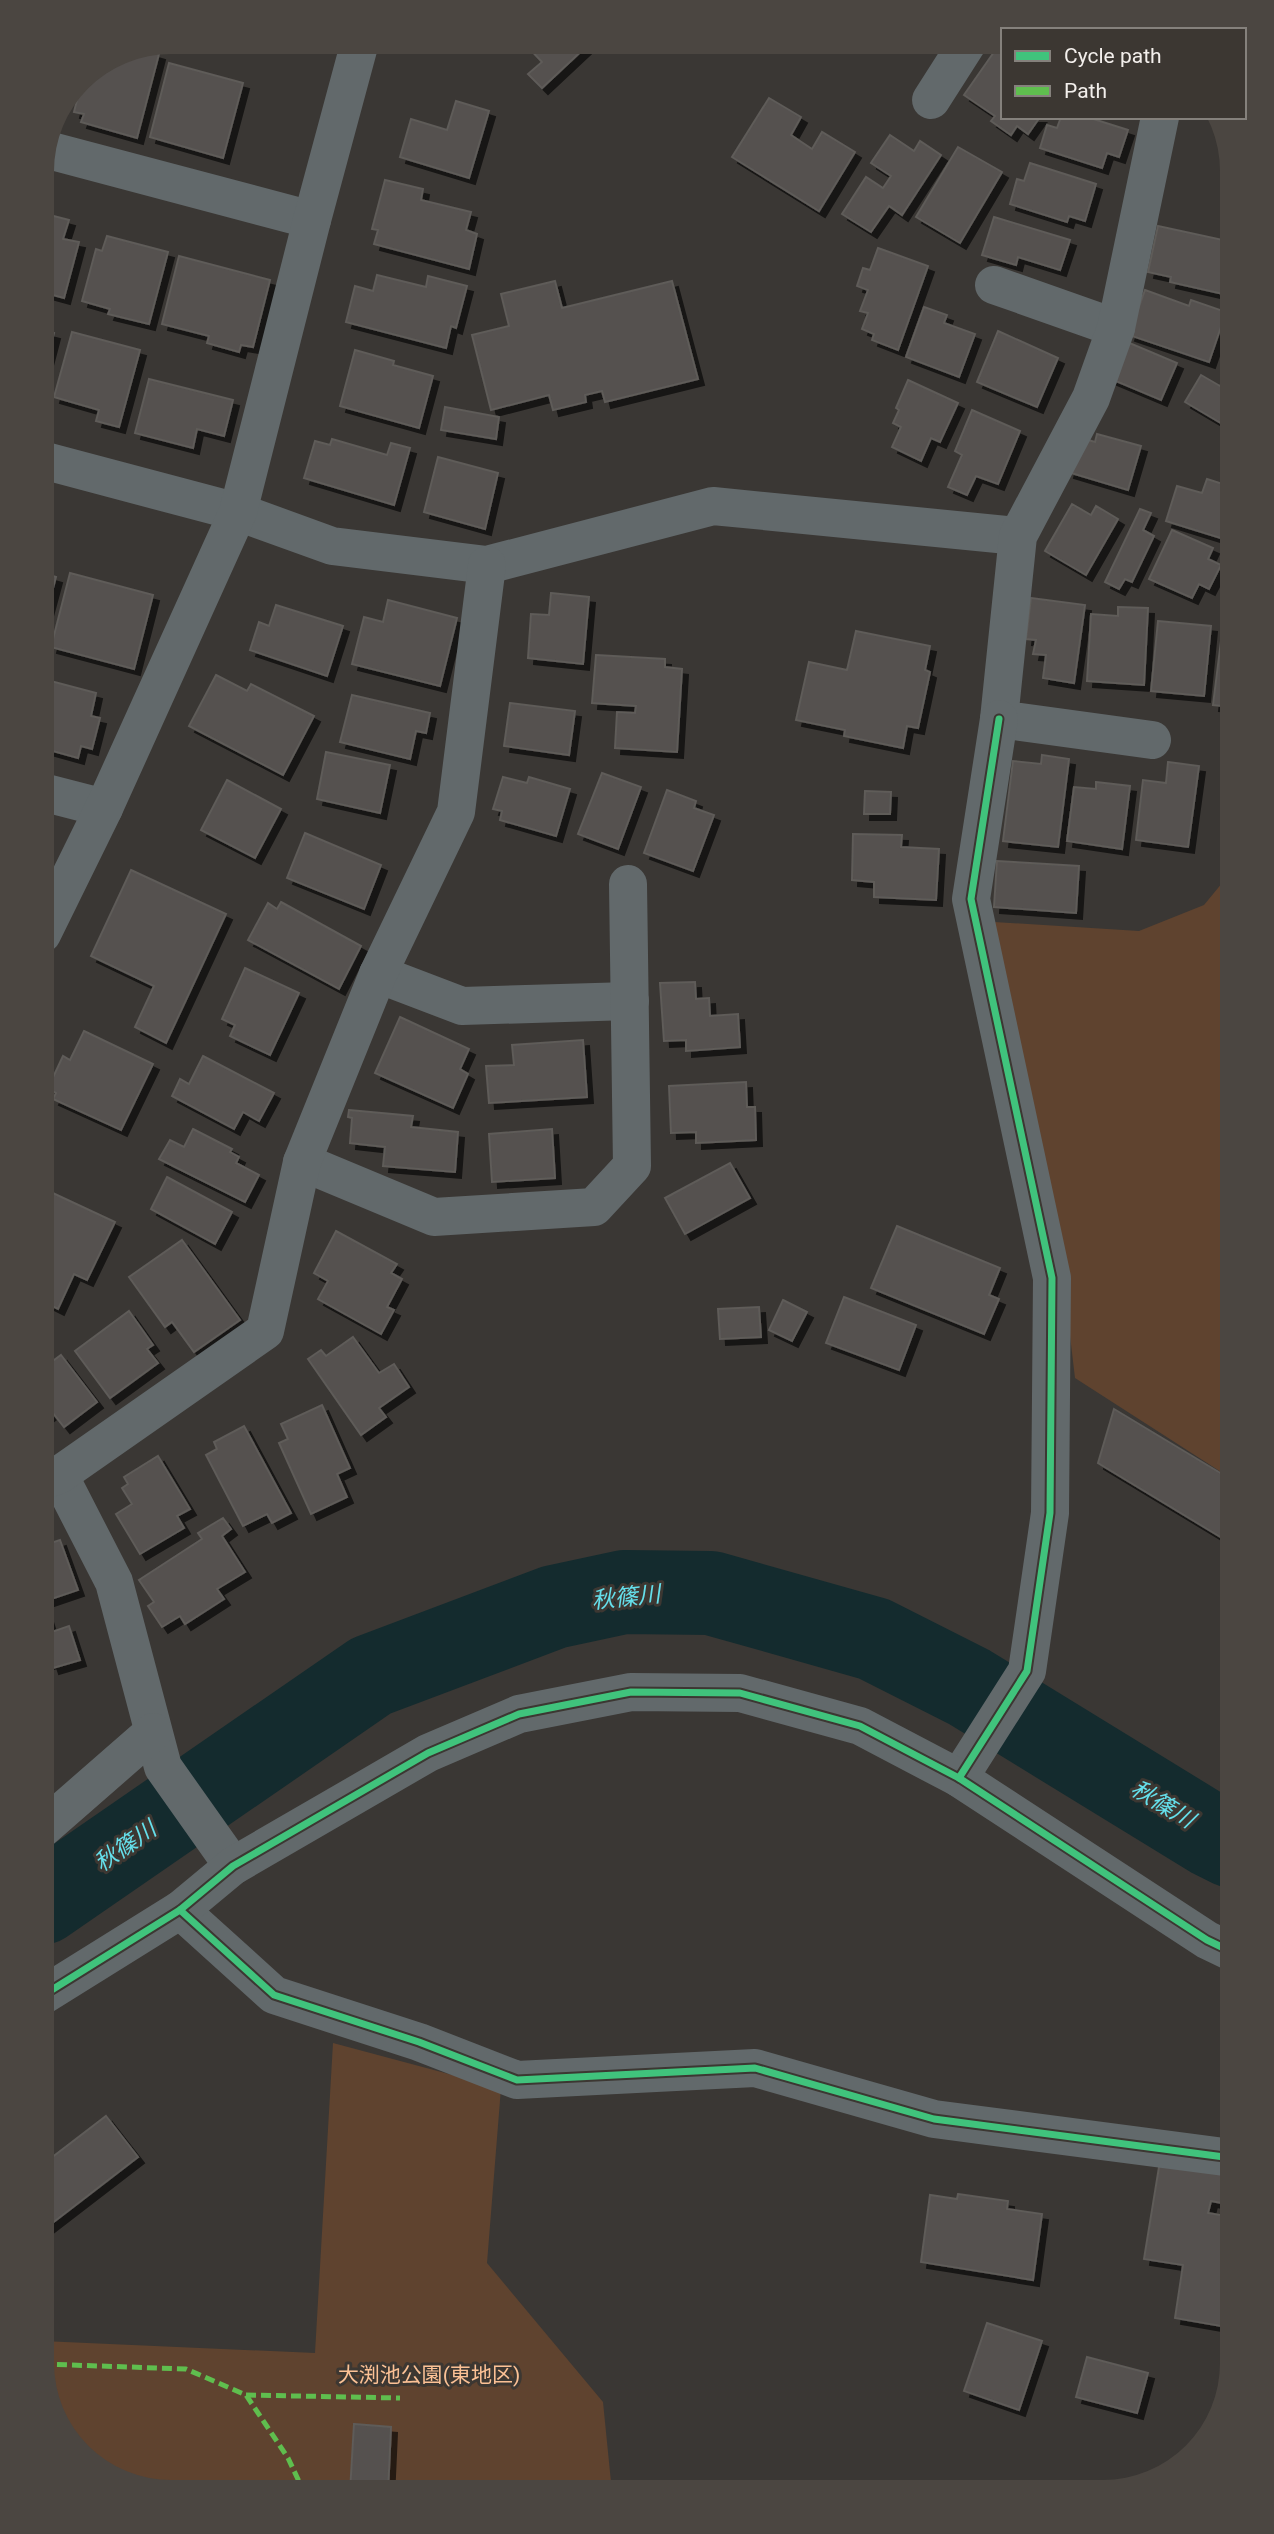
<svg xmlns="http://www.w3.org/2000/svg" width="1274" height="2534" viewBox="0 0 1274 2534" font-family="Roboto,'Noto Sans JP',sans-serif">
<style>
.green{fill:#5f432f}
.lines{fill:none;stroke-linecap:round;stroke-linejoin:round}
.river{stroke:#142b2e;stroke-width:84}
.building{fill:#54514f;stroke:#5e5b59;stroke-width:2;filter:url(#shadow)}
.minor{stroke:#62696b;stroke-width:38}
.quiet{stroke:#5fbe4e;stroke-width:5;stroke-dasharray:10 5;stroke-linecap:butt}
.cycleway-casing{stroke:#3c3732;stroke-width:11}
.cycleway{stroke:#40c37c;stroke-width:7}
.labels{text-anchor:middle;stroke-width:6;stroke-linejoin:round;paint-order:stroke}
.park-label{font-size:21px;fill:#fbc195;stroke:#3c3732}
.water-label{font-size:23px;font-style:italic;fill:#65e0ec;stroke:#3c3732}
</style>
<defs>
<filter id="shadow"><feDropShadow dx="6" dy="6" stdDeviation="0" flood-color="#0009"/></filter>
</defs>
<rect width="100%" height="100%" fill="#3a3734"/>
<g class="green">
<path d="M1232,871V1479L1075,1378L1060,1251L994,922L1139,931L1204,905Z"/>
<path d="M333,2043L501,2088L487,2263L603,2402L612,2492H163L93,2466L52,2412L42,2363V2341L315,2353Z"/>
</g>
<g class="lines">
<path class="river" d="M42,1903L371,1676L554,1607L624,1592L711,1593L874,1639L969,1687L1212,1836L1232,1846"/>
</g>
<g class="building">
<path d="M529,42H585L588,45L542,88L528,74L542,62L526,45Z"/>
<path d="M1001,42L1003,117H1040L1028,134L1017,126L1011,135L991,121L995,116L964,95Z"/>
<path d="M139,48L159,54L137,138L81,122L84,114L74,112L83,77L122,52Z"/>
<path d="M169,63L243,83L223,158L150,137Z"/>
<path d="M769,98L801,117L791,135L812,149L822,132L855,152L819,211L732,157Z"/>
<path d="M456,101L489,111L469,178L400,157L411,119L447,130Z"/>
<path d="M1061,117H1087L1128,130L1119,157L1107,153L1102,168L1040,148L1047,125L1057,128Z"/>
<path d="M1220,119L1222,122L1231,164L1215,121Z"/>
<path d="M890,135L914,151L920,141L941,155L902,215L889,206L871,232L842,214L866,177L883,188L891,176L871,163Z"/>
<path d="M958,147L1002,172L960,243L916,217Z"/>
<path d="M1030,163L1096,184L1085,221L1069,216L1067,222L1010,204L1017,179L1024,181Z"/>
<path d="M385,180L423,189L421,200L471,212L466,230L477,234L469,269L374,244L378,230L372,229Z"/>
<path d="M42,213L69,220L63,239L79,242L64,298L42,292Z"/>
<path d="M994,217L1070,240L1060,270L1018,257L1016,265L982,255Z"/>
<path d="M1158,226L1232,242V296L1170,282L1171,277L1148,272Z"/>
<path d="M107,236L168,252L149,324L108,314L110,309L82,301L96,249L102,251Z"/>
<path d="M878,248L928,266L898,350L872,340L874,334L862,329L868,313L860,311L868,290L857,286L863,268L870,270Z"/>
<path d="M179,256L270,280L253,347L241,345L239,352L207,343L209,336L162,324Z"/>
<path d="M377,275L426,287L428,276L467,286L456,328L451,326L446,348L346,322L355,286L373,291Z"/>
<path d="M555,281L562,308L672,281L698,379L605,402L602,391L585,395L586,402L553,410L549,395L491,410L472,335L509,326L501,294Z"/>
<path d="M1145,290L1189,306L1191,300L1226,312L1209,362L1129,335Z"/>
<path d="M924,307L947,315L944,323L975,334L959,377L906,357Z"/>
<path d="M42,330L54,333L42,379Z"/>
<path d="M998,331L1058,358L1037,407L977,382Z"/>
<path d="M72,332L140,350L119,427L96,421L99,410L54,397Z"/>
<path d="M1127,342L1177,363L1161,400L1111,379Z"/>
<path d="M355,350L394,361L393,365L433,376L419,428L340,406Z"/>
<path d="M1201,375L1220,386L1225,379L1232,383L1231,429L1185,402Z"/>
<path d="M149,379L233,400L224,436L197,429L193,448L135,433Z"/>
<path d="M908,380L958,403L940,442L931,438L921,461L892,447L901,427L893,423L899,410L896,408Z"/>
<path d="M445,407L499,417L496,439L441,430Z"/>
<path d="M972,410L1020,431L998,484L976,476L967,495L948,487L962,455L955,451Z"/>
<path d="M1097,434L1141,446L1128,490L1068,472L1078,437L1095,442Z"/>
<path d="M332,439L387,455L391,443L410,448L394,505L304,478L315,441L330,445Z"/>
<path d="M438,457L498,473L485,529L424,512Z"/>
<path d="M1207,479L1232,487V524L1227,540L1166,521L1177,486L1202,493Z"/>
<path d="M1072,504L1091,515L1096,506L1118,519L1086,575L1045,551Z"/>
<path d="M1140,509L1151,513L1143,530L1154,536L1132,582L1125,579L1119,589L1105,582Z"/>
<path d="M1172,530L1213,548L1208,559L1221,565L1209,589L1199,584L1192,598L1149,579Z"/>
<path d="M42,573L56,577L42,629Z"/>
<path d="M70,573L153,595L134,669L51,647Z"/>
<path d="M551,593L589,597L583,664L528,658L531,614L549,615Z"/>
<path d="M1031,598L1085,605L1074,683L1043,678L1046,655L1033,654L1036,640L1026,639Z"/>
<path d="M388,600L457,618L440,686L352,664L364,617L383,622Z"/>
<path d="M276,605L343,626L327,676L250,650L259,622L269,626Z"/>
<path d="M1118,607L1148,608L1144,685L1087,681L1091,614L1118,616Z"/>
<path d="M1158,621L1211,626L1204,696L1151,691Z"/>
<path d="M856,631L930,646L925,670L930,672L918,728L907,726L903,748L844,736L845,730L796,720L809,662L847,670Z"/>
<path d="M1221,641L1232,642V707L1213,705Z"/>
<path d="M596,655L665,659V667L682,669L677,752L615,748L617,712L635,713L636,706L592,703Z"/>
<path d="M216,675L247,691L251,684L314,716L283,775L189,726Z"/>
<path d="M43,679L96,693L91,716L100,718L92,749L81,746L78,758L42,748Z"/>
<path d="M352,695L430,713L426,733L416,731L410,759L340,742Z"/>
<path d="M510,703L575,711L569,755L504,746Z"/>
<path d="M326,752L390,765L380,813L317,799Z"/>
<path d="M1042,755L1069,759L1058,847L1003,841L1013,761L1041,764Z"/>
<path d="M1168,762L1199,766L1188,847L1136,840L1143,780L1166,783Z"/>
<path d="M602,773L641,787L618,849L578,834Z"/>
<path d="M503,777L527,783L529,777L570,789L556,836L500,820L502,811L493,809Z"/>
<path d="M227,780L281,809L255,858L201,830Z"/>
<path d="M1096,782L1130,786L1122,849L1067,841L1074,787L1096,789Z"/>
<path d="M667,790L696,801L694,808L714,815L693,871L644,853Z"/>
<path d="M865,791L891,792L890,814H864Z"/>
<path d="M305,833L381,865L364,909L287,878Z"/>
<path d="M853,834L902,835L901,847L939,849L936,900L874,897V882L852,880Z"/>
<path d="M997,861L1079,866L1076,913L994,907Z"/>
<path d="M131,870L226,914L166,1043L135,1027L154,986L91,956Z"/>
<path d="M281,902L361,946L339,989L248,940L268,903L277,909Z"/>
<path d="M245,968L299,993L270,1055L230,1036L235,1025L222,1019Z"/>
<path d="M695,982L696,999L709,998L710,1016L738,1014L740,1047L686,1051V1040L664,1041L660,983Z"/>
<path d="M400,1017L469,1049L460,1069L468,1074L453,1108L375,1073Z"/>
<path d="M84,1031L153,1064L121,1130L53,1099L56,1093L48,1088L63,1056L70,1060Z"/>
<path d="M583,1040L587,1097L489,1103L486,1066L514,1065L512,1045Z"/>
<path d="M203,1056L274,1093L259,1121L243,1112L234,1129L172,1096L180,1079L189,1084Z"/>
<path d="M746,1082L747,1107H755L756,1140L696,1143V1132L671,1133L669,1086Z"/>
<path d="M349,1110L413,1116L411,1127L458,1132L455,1172L383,1166L385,1147L350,1143L352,1118L348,1117Z"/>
<path d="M193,1129L232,1149L230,1152L239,1157L236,1163L259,1175L245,1202L159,1159L170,1140L184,1147Z"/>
<path d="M552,1129L555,1178L492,1182L489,1134Z"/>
<path d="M730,1163L750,1198L685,1234L665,1198Z"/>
<path d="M167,1177L232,1212L215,1244L151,1209Z"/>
<path d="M42,1188L115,1222L87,1280L74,1274L58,1309L42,1301Z"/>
<path d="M897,1226L1000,1268L989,1295L999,1299L984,1334L871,1288Z"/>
<path d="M336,1231L397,1264L391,1273L402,1279L387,1307L394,1310L381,1334L318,1299L328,1281L314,1273Z"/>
<path d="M182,1240L240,1320L194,1352L172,1322L165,1327L129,1277Z"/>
<path d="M844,1297L916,1325L899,1370L826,1343Z"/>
<path d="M783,1300L807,1312L792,1341L769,1330Z"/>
<path d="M759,1307L761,1337L720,1339L718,1309Z"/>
<path d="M129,1311L153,1345L147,1349L158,1363L110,1398L75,1351Z"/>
<path d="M353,1337L379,1373L394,1364L409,1387L379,1408L386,1417L361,1435L308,1359L321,1350L326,1356Z"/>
<path d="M61,1355L97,1402L64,1427L52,1412L42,1420V1369Z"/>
<path d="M322,1405L350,1468L337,1474L347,1497L311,1514L279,1443L288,1439L281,1424Z"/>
<path d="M1114,1409L1232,1480V1544L1098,1463Z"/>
<path d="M244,1426L291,1513L272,1523L267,1514L243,1526L206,1455L217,1449L214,1442Z"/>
<path d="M158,1456L190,1509L177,1516L184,1528L140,1554L116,1514L132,1504L122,1488L128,1484L124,1477Z"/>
<path d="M223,1518L231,1529L222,1536L245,1572L217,1589L224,1599L185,1624L180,1616L162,1627L148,1606L154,1602L139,1580L202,1539L198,1533Z"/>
<path d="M60,1540L78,1590L42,1602V1546Z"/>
<path d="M47,1616L52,1632L69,1626L80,1660L53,1668L51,1662L42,1665V1617Z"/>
<path d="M106,2116L138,2157L42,2231V2165Z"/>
<path d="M1160,2161L1232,2173V2205L1211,2201L1208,2213L1232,2217L1229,2253L1232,2254V2352L1223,2351L1227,2327L1175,2318L1183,2265L1144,2259Z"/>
<path d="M958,2194L1008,2201L1007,2209L1042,2214L1033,2280L921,2262L930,2195L957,2199Z"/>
<path d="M987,2323L1042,2341L1019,2410L964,2391Z"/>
<path d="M1087,2357L1148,2373L1137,2413L1076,2397Z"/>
<path d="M354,2424L391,2427L388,2492H350Z"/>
</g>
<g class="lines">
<g class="minor">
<path d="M931,100L968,42"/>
<path d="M48,150L312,220"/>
<path d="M994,285L1116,328"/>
<path d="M42,460L238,512L332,546L487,565L713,506L1018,536"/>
<path d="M1152,740L999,719L1018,536L1091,398L1116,328L1160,117"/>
<path d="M42,792L104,808"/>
<path d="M42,934L104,808L238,512L312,220L360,42"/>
<path d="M378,974L462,1006L630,1001"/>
<path d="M302,1162L434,1217L594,1207L632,1166L628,884"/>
<path d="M59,1475L114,1582L163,1767L233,1866"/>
<path d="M42,1481L59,1475L265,1331L302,1162L378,974L456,812L487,565"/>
<path d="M959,1778L1027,1671L1050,1513L1052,1278L971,899L999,719"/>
<path d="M42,1829L153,1732"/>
<path d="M180,1910L274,1995L419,2042L517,2080L755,2068L934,2119L1232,2158"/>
<path d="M42,1996L180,1910L233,1866L428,1753L519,1714L631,1692L740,1693L860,1726L959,1778L1207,1940L1232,1952"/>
</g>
<g class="quiet">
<path d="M42,2364L186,2369L246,2395L288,2458L304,2492"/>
<path d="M246,2395L400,2398"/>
</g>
<defs>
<g id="cycleway">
<path d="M959,1778L1027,1671L1050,1513L1052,1278L971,899L999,719"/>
<path d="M180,1910L274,1995L419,2042L517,2080L755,2068L934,2119L1232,2158"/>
<path d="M42,1996L180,1910L233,1866L428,1753L519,1714L631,1692L740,1693L860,1726L959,1778L1207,1940L1232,1952"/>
</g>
</defs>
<use href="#cycleway" class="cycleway-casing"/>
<use href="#cycleway" class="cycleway"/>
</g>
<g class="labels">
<g class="park-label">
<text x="429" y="2382">大渕池公園(東地区)</text>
</g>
<g class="water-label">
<text transform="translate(626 1597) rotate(-6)" y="8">秋篠川</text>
<text transform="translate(1163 1804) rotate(31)" y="8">秋篠川</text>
<text transform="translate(125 1846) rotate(-35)" y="8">秋篠川</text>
</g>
</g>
<path d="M0 0H1274V2534H0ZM171 54H1103A117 117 0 0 1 1220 171V2363A117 117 0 0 1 1103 2480H171A117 117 0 0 1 54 2363V171A117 117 0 0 1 171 54Z" fill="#4b4641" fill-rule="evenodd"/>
<rect x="1001" y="28" width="245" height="91" fill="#3c3732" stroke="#85817c" stroke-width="2"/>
<rect x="1015" y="51" width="35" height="10" fill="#40c37c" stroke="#85817c" stroke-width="2"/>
<text x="1064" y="63" font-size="21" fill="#f3efec">Cycle path</text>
<rect x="1015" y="86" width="35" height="10" fill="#5fbe4e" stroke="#85817c" stroke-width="2"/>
<text x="1064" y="98" font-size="21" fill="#f3efec">Path</text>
</svg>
